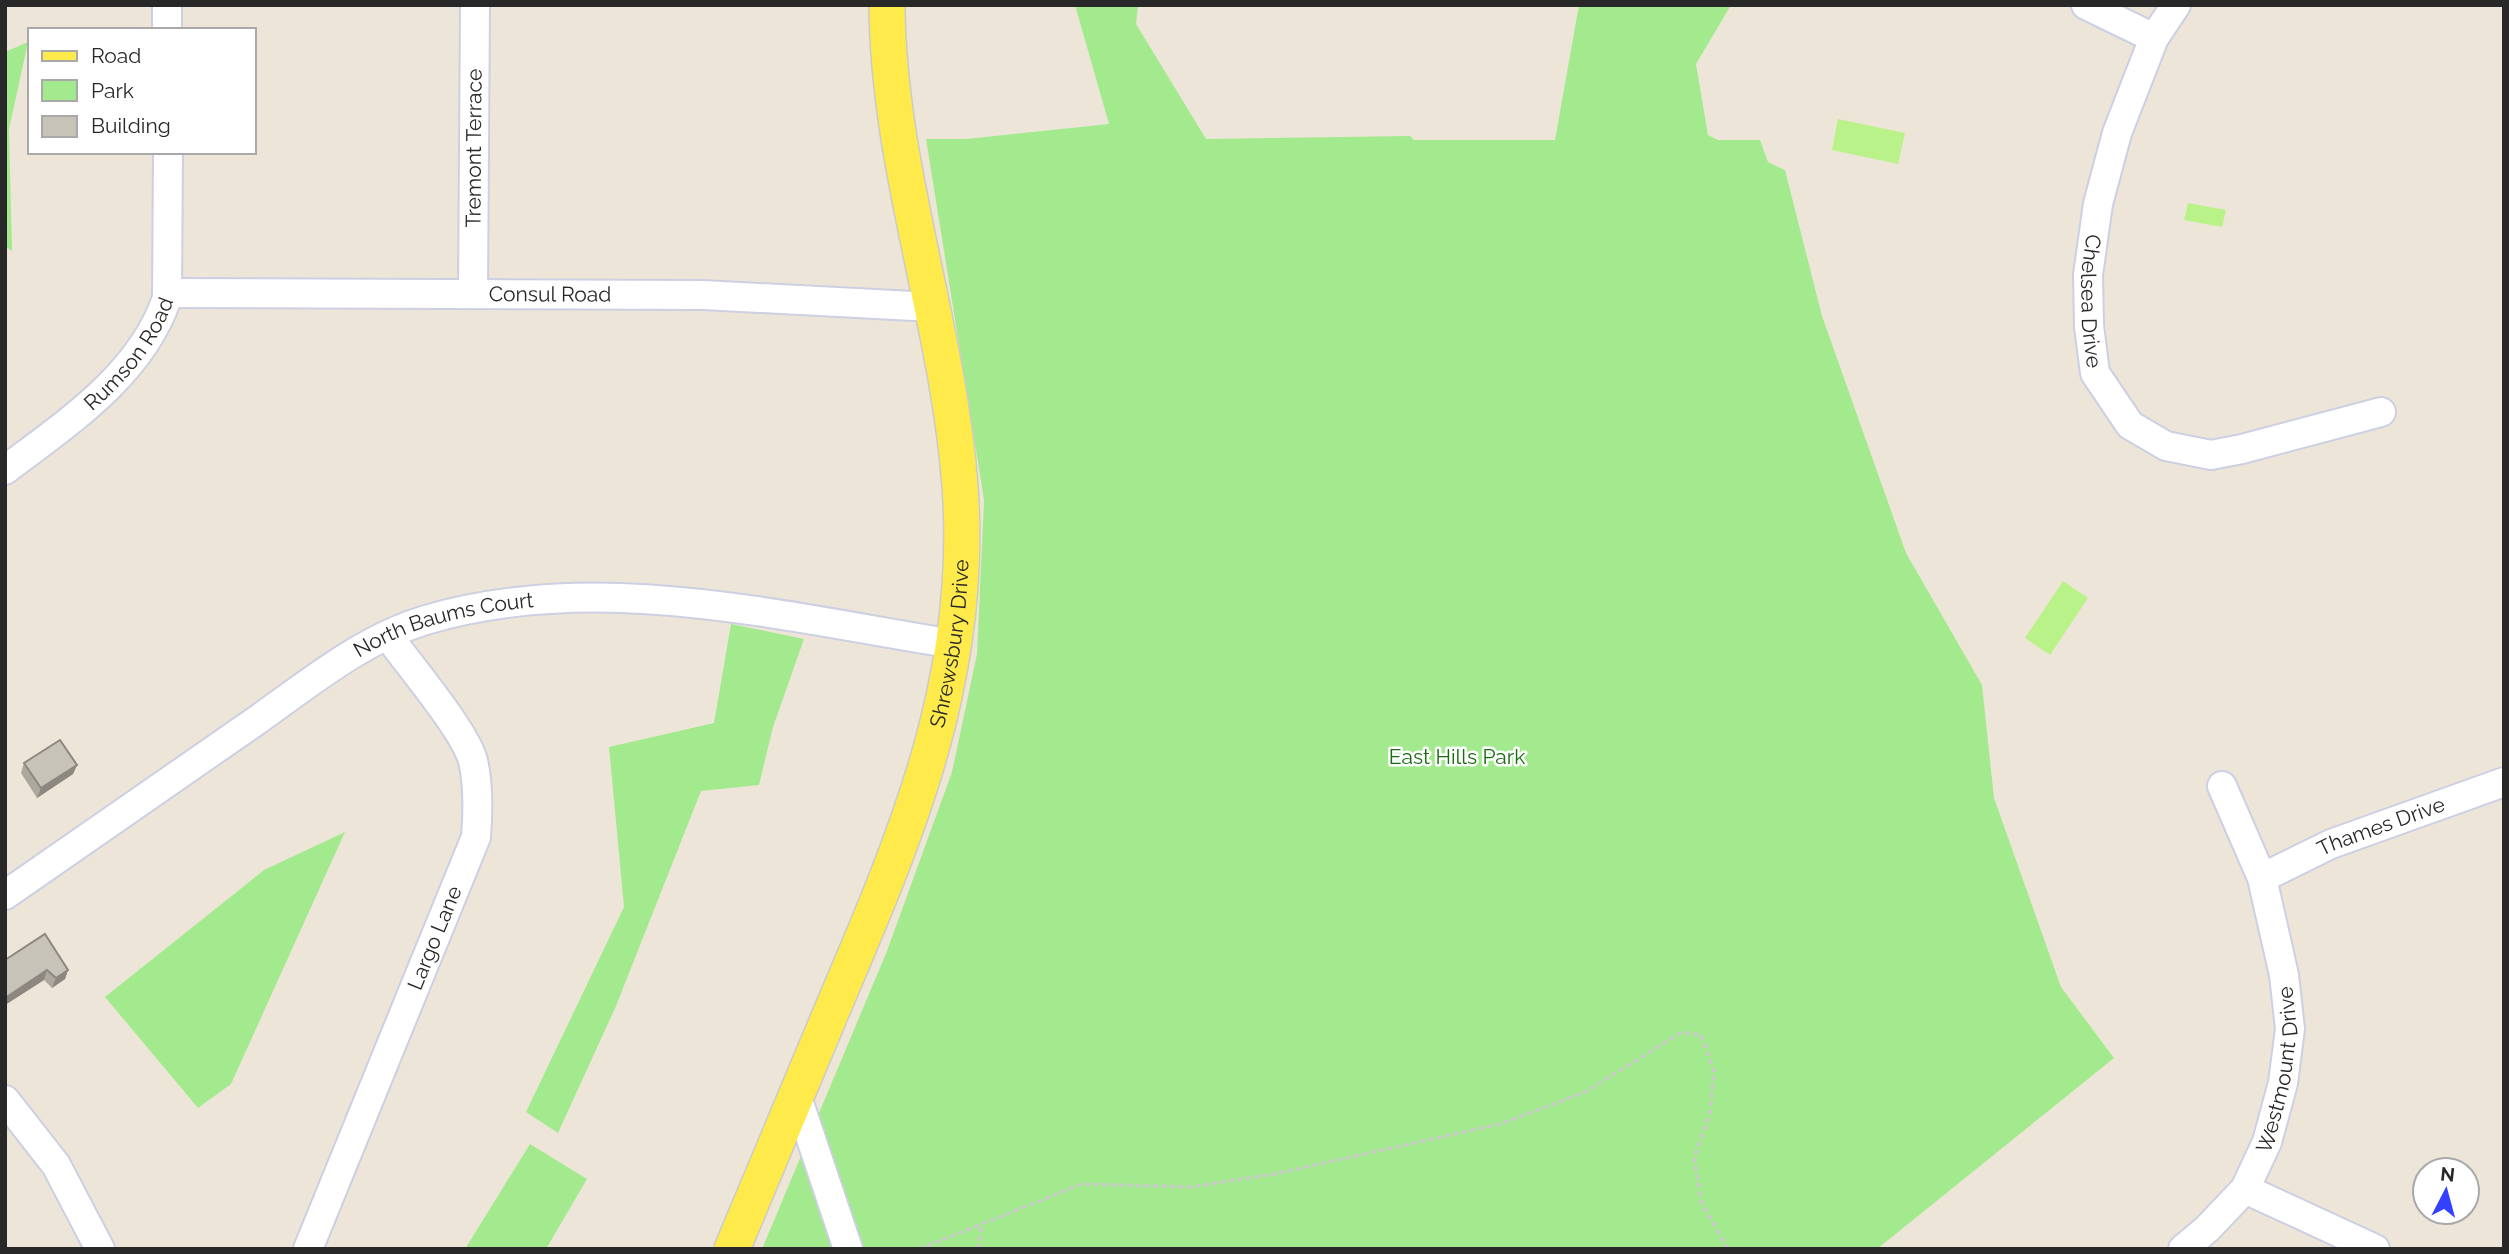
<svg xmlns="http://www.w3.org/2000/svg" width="2509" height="1254" viewBox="0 0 2509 1254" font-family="Raleway,sans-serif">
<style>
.green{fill:#a3ea8e}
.pitch{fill:#b9f288}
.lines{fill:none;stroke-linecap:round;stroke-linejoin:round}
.minor-casing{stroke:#cdcfe3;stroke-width:32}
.major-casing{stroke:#cbcbcb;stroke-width:38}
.path{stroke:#cbcbcb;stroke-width:3.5;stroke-dasharray:5 3.5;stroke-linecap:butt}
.minor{stroke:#fff;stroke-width:28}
.major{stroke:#ffea4b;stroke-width:35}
.wall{fill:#aca89e}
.shaded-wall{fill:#8c8881}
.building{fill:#c8c3b8;stroke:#8c8881;stroke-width:2}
.labels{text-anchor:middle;stroke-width:5;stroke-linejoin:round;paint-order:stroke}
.street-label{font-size:21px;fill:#282828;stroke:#fff}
.park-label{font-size:21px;fill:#1a6c12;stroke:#fff}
</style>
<rect width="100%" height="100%" fill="#ede6d8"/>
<g class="green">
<path d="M1075,5H1138L1136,24L1206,139L1410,136L1414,140H1555L1579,5H1731L1696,64L1708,135L1718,140H1760L1768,162L1785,170L1822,316L1906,553L1982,685L1994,798L2061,987L2114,1058L1877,1249H762L887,951L952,772L977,654L984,500L926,139H967L1109,124Z"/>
<path d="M28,42L9,129L12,251L5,246V52Z"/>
<path d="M731,624L804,639L773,727L759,785L701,791L616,1006L558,1133L526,1112L624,907L609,747L714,723Z"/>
<path d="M345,832L231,1084L198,1108L105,997L264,870Z"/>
<path d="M530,1144L587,1179L546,1249H465Z"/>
</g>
<g class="pitch">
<path d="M1838,119L1905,133L1898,164L1832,150Z"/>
<path d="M2188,203L2226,210L2222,227L2184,220Z"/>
<path d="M2063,581L2088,598L2050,655L2025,638Z"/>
</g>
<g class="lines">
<defs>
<g id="minor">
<path d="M167,5V30"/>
<path d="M2086,5L2154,38"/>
<path id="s1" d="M2176,5L2154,38L2117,133L2098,204L2088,275L2089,326L2095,373L2130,425L2166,446L2211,455L2242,449L2381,412"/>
<path id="s2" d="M473,292L475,5"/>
<path id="s3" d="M167,293L703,295L932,307"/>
<path id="s4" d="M5,470C67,423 141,375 167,298L168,152"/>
<path id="s5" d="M2262,878L2331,844L2504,782"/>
<path id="s6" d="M5,895C88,837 171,780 253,723C307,685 362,639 426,620C599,569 782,617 955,644"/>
<path d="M796,1094L848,1249"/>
<path d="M5,1100L56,1165L100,1249"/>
<path d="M2245,1189L2375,1249"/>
<path id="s7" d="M308,1249L476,837C478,812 479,786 473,761C466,732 409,665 389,637"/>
<path id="s8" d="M2183,1249L2207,1229L2245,1189L2267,1142L2283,1083L2290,1029L2284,975L2262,878L2222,786"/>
</g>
<g id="major">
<path id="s9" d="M732,1249C766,1167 800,1085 835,1003C908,832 974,677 960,486C948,324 888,168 887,5"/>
</g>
</defs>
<use href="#minor" class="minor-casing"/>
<use href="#major" class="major-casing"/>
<g class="path">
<path d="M919,1249L1082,1184L1191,1187L1274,1174L1500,1124L1585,1092L1682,1032L1701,1035L1714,1071L1710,1112L1694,1159L1702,1204L1728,1249"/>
<path d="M978,1249L982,1225"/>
</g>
<use href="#minor" class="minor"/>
<use href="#major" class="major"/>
</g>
<g class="wall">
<path d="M24,763L77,765L73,774L37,798L21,773Z"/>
<path d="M5,960L68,970L65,979L52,988L44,980L5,1005Z"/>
</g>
<g class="shaded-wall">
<path d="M77,765L73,774L37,798L41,788Z"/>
<path d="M47,970L44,980L5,1005V998Z"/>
<path d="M68,970L65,979L52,988L56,978Z"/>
</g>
<g class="building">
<path d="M60,740L77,765L41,788L24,763Z"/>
<path d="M45,934L68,970L56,978L47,970L5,998V960Z"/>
</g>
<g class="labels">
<g class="street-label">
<text dy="7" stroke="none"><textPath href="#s2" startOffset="144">Tremont Terrace</textPath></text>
<text dy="7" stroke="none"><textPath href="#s3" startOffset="383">Consul Road</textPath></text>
<text dy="7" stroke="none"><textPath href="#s1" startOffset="313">Chelsea Drive</textPath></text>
<text dy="7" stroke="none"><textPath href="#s4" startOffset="172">Rumson Road</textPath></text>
<text dy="7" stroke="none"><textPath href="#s6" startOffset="520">North Baums Court</textPath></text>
<text dy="7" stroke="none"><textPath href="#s9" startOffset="646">Shrewsbury Drive</textPath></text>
<text dy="7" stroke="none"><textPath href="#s5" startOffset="130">Thames Drive</textPath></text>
<text dy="7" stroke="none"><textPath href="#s7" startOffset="336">Largo Lane</textPath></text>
<text dy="7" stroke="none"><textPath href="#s8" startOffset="212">Westmount Drive</textPath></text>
</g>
<g class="park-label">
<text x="1457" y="764">East Hills Park</text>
</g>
</g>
<rect width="2509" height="1254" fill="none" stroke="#282828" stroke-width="14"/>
<rect x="28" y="28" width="228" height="126" fill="#ffffff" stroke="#a9a9a9" stroke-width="2"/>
<rect x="42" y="51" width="35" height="10" fill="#ffea4b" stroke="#a9a9a9" stroke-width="2"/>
<text x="91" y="63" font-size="21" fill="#282828">Road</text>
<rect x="42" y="80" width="35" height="21" fill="#a3ea8e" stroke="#a9a9a9" stroke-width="2"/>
<text x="91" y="98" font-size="21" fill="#282828">Park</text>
<rect x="42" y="116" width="35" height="21" fill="#c8c3b8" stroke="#a9a9a9" stroke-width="2"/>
<text x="91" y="133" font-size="21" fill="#282828">Building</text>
<g transform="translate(2446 1191) rotate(6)"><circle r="33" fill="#ffffff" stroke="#a9a9a9" stroke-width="2"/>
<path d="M0-5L12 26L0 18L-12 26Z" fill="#3341ff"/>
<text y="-10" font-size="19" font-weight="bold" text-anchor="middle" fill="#282828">N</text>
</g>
</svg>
